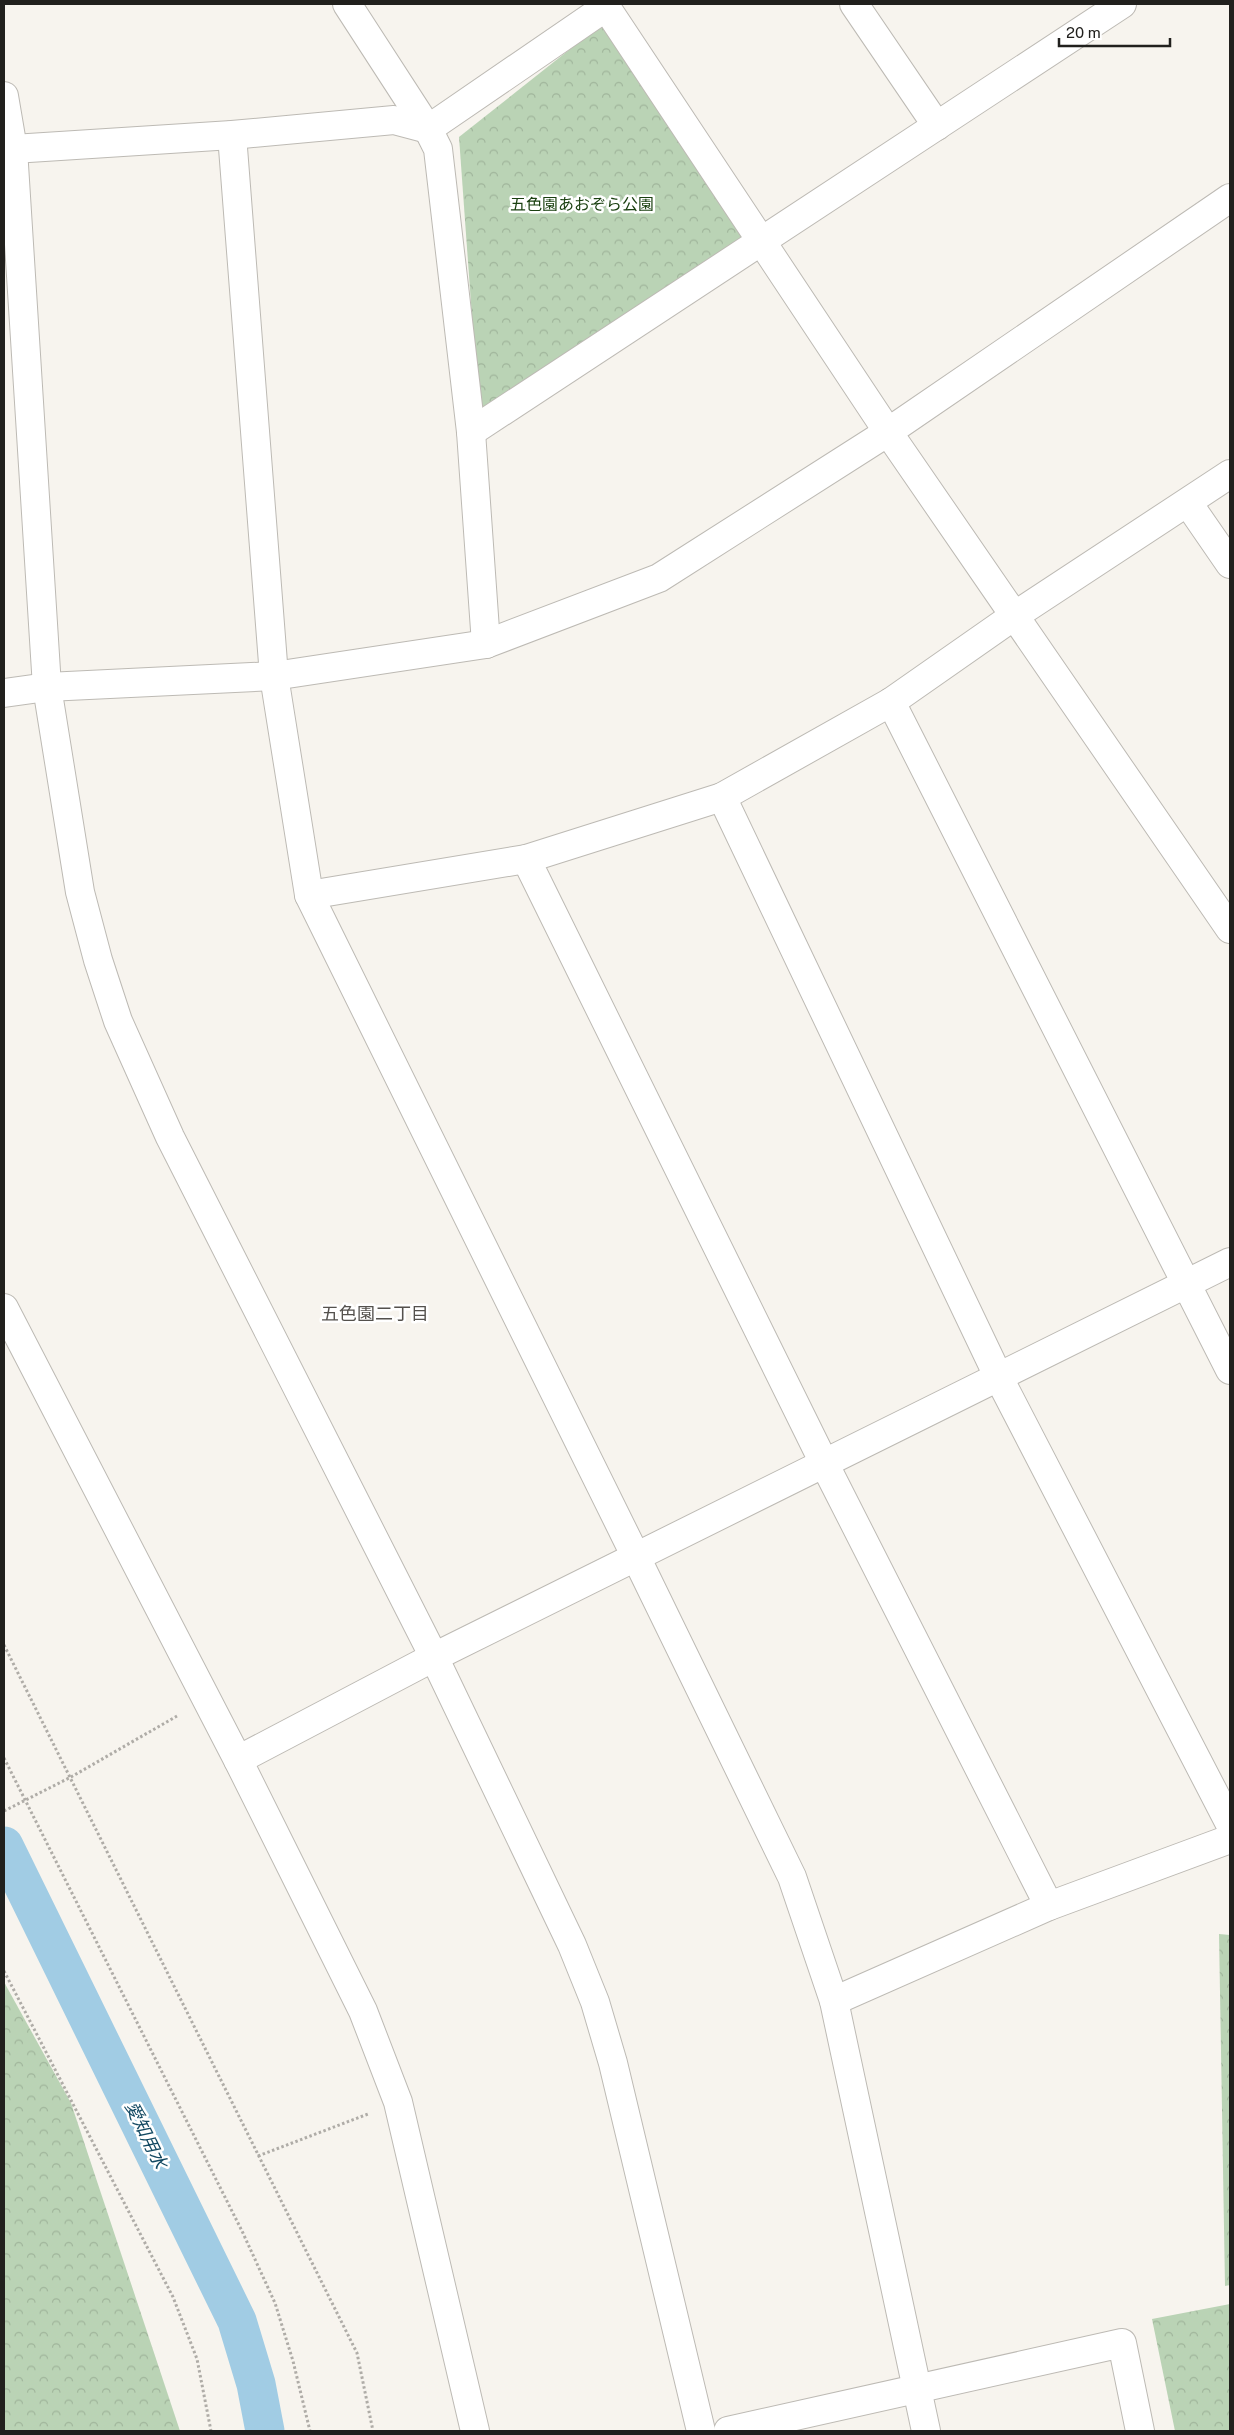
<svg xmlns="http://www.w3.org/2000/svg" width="1234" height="2435" viewBox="0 0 1234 2435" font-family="'Public Sans','Noto Sans JP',sans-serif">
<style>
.forest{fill:url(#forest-crowns)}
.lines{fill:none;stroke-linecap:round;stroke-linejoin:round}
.canal{stroke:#a1cce4;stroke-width:39}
.minor-casing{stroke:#bdbab4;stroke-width:30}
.tertiary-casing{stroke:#bdbab4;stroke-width:30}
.path{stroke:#afaca7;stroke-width:3;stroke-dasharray:2.5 2.5;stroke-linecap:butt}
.minor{stroke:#fff;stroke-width:28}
.tertiary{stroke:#fff;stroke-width:28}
.labels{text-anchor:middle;stroke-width:5;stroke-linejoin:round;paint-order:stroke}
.park-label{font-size:16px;fill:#1a4010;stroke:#fff}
.neighbourhood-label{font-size:18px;fill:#54514d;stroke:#fff}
.water-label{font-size:18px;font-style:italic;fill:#134962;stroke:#fff}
</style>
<defs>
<pattern id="forest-crowns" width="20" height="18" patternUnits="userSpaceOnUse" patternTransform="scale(1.25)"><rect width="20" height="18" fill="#bad3b5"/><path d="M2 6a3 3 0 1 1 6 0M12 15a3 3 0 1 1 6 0" fill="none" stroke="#a0b59b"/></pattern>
</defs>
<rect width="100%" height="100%" fill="#f7f4ee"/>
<g class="forest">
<path d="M603,23L746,237L479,414L459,137Z"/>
<path d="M1219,1934L1230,1935V2285L1225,2286Z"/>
<path d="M4,1982L71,2103L180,2431H4Z"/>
<path d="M1230,2304V2431H1175L1152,2319Z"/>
</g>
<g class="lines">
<path class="canal" d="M4,1846L237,2321L256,2384L265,2431"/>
<defs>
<g id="minor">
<path d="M347,4L428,129L438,149L471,432L486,644"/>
<path d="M604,4L888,432L1230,929"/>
<path d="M854,4L937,126"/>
<path d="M232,135L274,676L309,895L636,1557L792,1877L834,2001L926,2431"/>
<path d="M13,149L232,135L394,120L428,129L606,7"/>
<path d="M471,432L1122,4"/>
<path d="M1188,503L1230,564"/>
<path d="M4,693L47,687"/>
<path d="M891,702L1230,1370"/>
<path d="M722,797L998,1376L1230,1824"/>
<path d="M526,859L824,1463L1049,1906"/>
<path d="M309,895L526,859L722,797L891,702L1014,616L1230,474"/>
<path d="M4,1308L238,1760L363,2011L398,2102L475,2431"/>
<path d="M238,1760L434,1657"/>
<path d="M834,2001L1049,1906L1230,1839"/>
<path d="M728,2431L1122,2343L1140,2431"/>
</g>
<g id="tertiary">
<path d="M4,96L13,149L47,687L80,892L98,960L118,1021L170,1137L434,1657L572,1945L595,2002L613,2063L701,2431"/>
<path d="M47,687L274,676L486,644L659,578L888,432L1230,198"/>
<path d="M434,1657L1230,1262"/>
</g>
</defs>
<use href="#minor" class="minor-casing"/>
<use href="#tertiary" class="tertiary-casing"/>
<g class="path">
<path d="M4,1645L357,2353L373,2431"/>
<path d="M4,1758L242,2231L275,2303L293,2361L310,2431"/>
<path d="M4,1811L71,1777L177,1716"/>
<path d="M4,1971L173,2297L197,2359L211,2431"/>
<path d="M258,2156L368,2114"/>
</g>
<use href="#minor" class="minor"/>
<use href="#tertiary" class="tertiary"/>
</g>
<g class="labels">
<g class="park-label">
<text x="582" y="210">五色園あおぞら公園</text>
</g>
<g class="neighbourhood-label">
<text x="375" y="1320">五色園二丁目</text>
</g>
<g class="water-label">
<text transform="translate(146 2135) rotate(64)" y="6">愛知用水</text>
</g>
</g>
<rect width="1234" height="2435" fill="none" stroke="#21201d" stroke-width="10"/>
<path d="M1059 38v8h111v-8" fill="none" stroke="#21201d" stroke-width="2.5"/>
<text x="1066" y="38" font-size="15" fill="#21201d" stroke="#ffffff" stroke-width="4" paint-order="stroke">20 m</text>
</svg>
